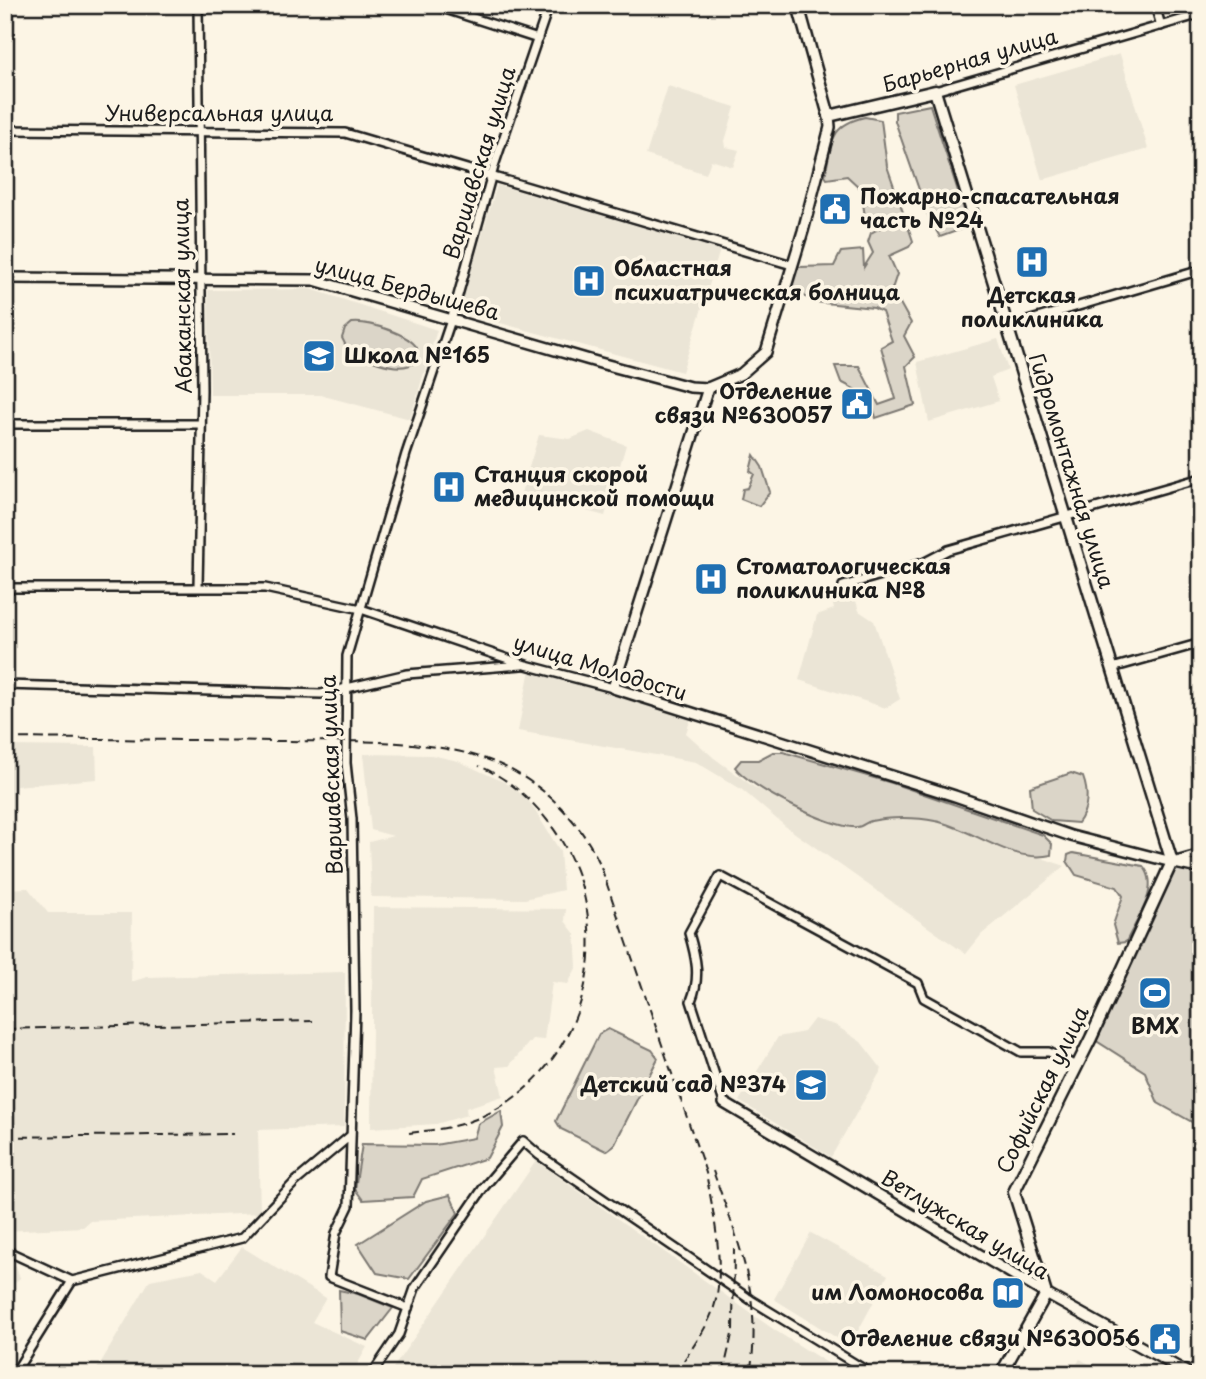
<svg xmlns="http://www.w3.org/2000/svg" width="1206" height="1379" viewBox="0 0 1206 1379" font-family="'Playpen Sans',sans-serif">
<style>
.built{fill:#ebe5d6}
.green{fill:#dbd5c8;stroke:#7c7872;stroke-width:2}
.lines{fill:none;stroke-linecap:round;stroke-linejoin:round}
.minor-casing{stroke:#1c1c1c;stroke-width:12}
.tertiary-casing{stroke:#1c1c1c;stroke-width:14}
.secondary-casing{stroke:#1c1c1c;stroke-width:15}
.minor{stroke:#fcf5e5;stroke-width:7}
.tertiary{stroke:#fcf5e5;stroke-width:9}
.secondary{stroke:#fcf5e5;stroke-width:10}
.rail{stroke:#1c1c1c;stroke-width:2;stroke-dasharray:10 5;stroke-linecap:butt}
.labels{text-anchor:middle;stroke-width:7;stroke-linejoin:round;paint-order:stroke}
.street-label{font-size:21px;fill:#1c1c1c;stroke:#fcf5e5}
.poi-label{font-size:21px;font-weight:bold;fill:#1c1c1c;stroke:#fcf5e5;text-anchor:start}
</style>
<rect width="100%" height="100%" fill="#fcf5e5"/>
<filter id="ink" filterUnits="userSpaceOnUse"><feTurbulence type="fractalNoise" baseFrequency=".0143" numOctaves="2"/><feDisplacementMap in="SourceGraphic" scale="14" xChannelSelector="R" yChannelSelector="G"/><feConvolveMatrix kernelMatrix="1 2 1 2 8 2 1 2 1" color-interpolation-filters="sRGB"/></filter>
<g filter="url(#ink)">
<g class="built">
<path d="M1120,54L1148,149L1042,180L1014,85Z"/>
<path d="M668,86L735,107L725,141L726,147L739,150L733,167L711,160L706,174L646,155Z"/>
<path d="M497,185L720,250L682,372L459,312Z"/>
<path d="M311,289L437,330L410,419L320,395H210L208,290Z"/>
<path d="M998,339L1008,370L991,377L999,401L929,422L917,362Z"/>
<path d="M589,431L626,445L605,516L521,493L539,435L570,439Z"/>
<path d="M854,594L859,611L874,621L900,699L886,708L799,680L817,615L834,609L832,601Z"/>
<path d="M530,669L622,693L691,718L686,733L714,758L754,787L801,808L871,818L930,819L1065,866L982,934L966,954L785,826L741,789L696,762L518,731Z"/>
<path d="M5,746L96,747L97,779L16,786L10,866H5Z"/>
<path d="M363,754L431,755L458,761L506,783L527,798L560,851L563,890L525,899L371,897L369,842L393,836L371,830Z"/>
<path d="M28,888L48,913H132L131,982L147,977L345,972L344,1127L258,1130L260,1213L90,1221L83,1227L5,1231V889Z"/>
<path d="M373,907L566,909L565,921L575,934L577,966L568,984L552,982L544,1040L532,1039L509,1066L496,1067L503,1096L466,1108L467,1115L436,1124L371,1128Z"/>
<path d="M814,1019L835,1025L861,1042L882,1069L831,1157L739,1101L778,1037L804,1032Z"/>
<path d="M536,1161L776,1331L845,1374H389Z"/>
<path d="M811,1233L888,1275L850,1346L774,1299Z"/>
<path d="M242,1247L326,1298L312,1322L367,1347L352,1374H94L150,1280L202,1270L217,1280Z"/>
<path d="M5,1262L16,1266L20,1278L5,1292Z"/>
<path d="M1080,1359L1106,1374H1071Z"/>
</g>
<g class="green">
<path d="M930,105L968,222L965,228L940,237L929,218L895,121V112Z"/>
<path d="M865,117L881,120L887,166L913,241L909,247L889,256L897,274L892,289L911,323L904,336L915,357L906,366L915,405L876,418C873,399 857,390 841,382L835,366H859L879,405L896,399L881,347L892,341L882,312L874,308L815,302L789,288L790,278L799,267L834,266L841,252L863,250L864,267L873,253L868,242L871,233L887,224L884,212L865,217L861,189L847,176L827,179L825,176C832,143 829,125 865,117Z"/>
<path d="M352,323C369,321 409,334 417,348L415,362C400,375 364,358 348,350L342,338L345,329Z"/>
<path d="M754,455L762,467L770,492L759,506L741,499L743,489L748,488L754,474L750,471Z"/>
<path d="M773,752H783L892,783L1043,835L1052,844L1051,855C1012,864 972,828 935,821C917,817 889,817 871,821C866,822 862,827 857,827C833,830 747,786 735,767L741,760H758Z"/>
<path d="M1071,773L1083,777C1089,793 1088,810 1078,823L1052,821L1032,809L1030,787Z"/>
<path d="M1073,853L1143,866C1162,887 1136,920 1126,942L1118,943L1113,925L1123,896L1117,887L1076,875L1067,861L1068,855Z"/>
<path d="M1178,868L1201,875V1127L1158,1103L1145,1072L1095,1040L1172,870Z"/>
<path d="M608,1029L652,1050L658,1058L614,1145L606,1151L561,1129L556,1121L599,1034Z"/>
<path d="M501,1111L503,1127L487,1158L422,1179L413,1197L363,1200L355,1189L362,1144L435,1145L474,1138L478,1124Z"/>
<path d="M450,1195L458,1213L409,1279L377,1273L358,1244L426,1201Z"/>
<path d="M339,1290L358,1294L393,1308L368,1340L340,1331Z"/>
</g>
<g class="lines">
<defs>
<g id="minor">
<path d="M433,5L538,39"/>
<path d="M1155,5L1161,26"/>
<path d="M935,91L1201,14"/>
<path d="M5,130L345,133L792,265"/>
<path d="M1007,327L1201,270"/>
<path d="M5,424H201"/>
<path d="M198,586L202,390L198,5"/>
<path d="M843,586L923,563L948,550L1201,478"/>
<path d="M5,588H265L361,609L526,665L613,688"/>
<path d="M1112,668L1201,643"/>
<path d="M5,685L321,694L407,674L522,665"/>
<path d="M1176,861L1201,854"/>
<path d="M724,1103L691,1001C701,977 696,957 689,933L720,876L918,983L924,998L1021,1052H1049L1076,1066"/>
<path d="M5,1250L72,1281L242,1238L295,1182L350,1136"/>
<path d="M408,1308L329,1277L336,1233L349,1206L355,1010L352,819L346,763L347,656L406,454L452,317L495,163L549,5"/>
<path d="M14,1374L72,1281"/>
<path d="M372,1374L399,1334L415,1288L484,1187L523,1141L539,1155L751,1300L872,1374"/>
</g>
<g id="tertiary">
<path d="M5,278L314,280L600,363L690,387L708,388L741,374L766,352L803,231L830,127L829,116"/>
<path d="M708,388L613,688L955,796L1071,836L1172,862"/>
<path d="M724,1103L1046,1294L1190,1374"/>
</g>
<g id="secondary">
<path d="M798,5L829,116L935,91L1172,862"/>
<path d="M1172,862L1201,868"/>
<path d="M1001,1374L1046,1294L1014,1192L1091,1038L1172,862"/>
</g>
</defs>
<use href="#minor" class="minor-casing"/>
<use href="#tertiary" class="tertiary-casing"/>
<use href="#secondary" class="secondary-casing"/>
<use href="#minor" class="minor"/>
<use href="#tertiary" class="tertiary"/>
<use href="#secondary" class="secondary"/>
<g class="rail">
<path d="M5,738C97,739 189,740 281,741C348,742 421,737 486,759C535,776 578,816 600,864L706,1173C713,1211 726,1269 714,1307C707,1329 691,1349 679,1368"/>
<path d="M5,1029L313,1021"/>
<path d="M409,1133C432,1130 454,1128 476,1119C583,1075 619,941 564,845C544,811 515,781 479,766"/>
<path d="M5,1137L233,1134"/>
<path d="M713,1171C738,1241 763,1297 750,1374"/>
<path d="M723,1374L733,1330L734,1249"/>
</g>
</g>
</g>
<defs>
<symbol id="civic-square" viewBox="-11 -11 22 22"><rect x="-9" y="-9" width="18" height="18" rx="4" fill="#1f6fb2" stroke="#fcf5e5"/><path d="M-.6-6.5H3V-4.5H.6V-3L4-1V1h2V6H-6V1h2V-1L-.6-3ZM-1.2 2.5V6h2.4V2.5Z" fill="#fff"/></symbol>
<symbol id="hospital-square" viewBox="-11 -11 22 22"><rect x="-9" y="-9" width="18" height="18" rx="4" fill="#1f6fb2" stroke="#fcf5e5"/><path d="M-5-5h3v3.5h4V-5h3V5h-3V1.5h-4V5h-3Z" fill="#fff"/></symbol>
<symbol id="school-square" viewBox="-11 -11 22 22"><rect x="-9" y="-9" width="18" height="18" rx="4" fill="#1f6fb2" stroke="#fcf5e5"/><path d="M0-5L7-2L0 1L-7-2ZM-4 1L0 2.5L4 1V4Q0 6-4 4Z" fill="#fff"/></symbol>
<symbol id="stadium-square" viewBox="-11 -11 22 22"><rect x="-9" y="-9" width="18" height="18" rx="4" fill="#1f6fb2" stroke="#fcf5e5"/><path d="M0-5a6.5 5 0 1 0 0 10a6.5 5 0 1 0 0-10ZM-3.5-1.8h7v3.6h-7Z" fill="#fff"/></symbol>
<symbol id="library-square" viewBox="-11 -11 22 22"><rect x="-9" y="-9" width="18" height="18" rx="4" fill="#1f6fb2" stroke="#fcf5e5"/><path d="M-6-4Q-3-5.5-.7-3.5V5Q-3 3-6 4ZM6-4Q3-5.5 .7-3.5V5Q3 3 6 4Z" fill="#fff"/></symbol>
</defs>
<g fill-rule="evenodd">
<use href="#civic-square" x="816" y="190" width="38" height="38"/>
<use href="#hospital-square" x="1013" y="243" width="38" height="38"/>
<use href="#hospital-square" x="570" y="262" width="38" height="38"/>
<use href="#school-square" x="300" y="337" width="38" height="38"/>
<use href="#civic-square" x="838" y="385" width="38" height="38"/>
<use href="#hospital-square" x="430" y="468" width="38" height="38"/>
<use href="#hospital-square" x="692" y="560" width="38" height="38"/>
<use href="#stadium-square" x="1136" y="974" width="38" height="38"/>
<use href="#school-square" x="792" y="1066" width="38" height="38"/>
<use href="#library-square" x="989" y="1274" width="38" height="38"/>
<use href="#civic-square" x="1146" y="1320" width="38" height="38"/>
</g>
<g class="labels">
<g class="street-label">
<text transform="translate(970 61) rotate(-16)" y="7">Барьерная улица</text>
<text x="219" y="121">Универсальная улица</text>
<text transform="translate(480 163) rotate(-73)" y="7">Варшавская улица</text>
<text transform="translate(407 289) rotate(15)" y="7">улица Бердышева</text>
<text transform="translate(183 296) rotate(-91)" y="7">Абаканская улица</text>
<text transform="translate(1071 471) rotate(73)" y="7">Гидромонтажная улица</text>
<text transform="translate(600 668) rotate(17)" y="7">улица Молодости</text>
<text transform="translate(332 775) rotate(-92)" y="7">Варшавская улица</text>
<text transform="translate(1043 1090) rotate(-64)" y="7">Софийская улица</text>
<text transform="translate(965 1225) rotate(31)" y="7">Ветлужская улица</text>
</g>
<g class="poi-label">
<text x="860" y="204">Пожарно-спасательная<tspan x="860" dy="24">часть №24</tspan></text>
<text x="614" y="276">Областная<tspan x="614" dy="24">психиатрическая болница</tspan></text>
<text x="1032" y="303" text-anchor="middle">Детская<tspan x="1032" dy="24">поликлиника</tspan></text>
<text x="344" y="363">Школа №165</text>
<text x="832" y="399" text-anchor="end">Отделение<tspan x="832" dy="24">связи №630057</tspan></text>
<text x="474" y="482">Станция скорой<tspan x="474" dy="24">медицинской помощи</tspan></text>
<text x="736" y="574">Стоматологическая<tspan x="736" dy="24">поликлиника №8</tspan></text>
<text x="1155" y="1034" text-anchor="middle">BMX</text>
<text x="786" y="1092" text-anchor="end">Детский сад №374</text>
<text x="984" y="1300" text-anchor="end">им Ломоносова</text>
<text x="1140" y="1346" text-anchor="end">Отделение связи №630056</text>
</g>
</g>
<rect width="1206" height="1379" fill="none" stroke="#fcf5e5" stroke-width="28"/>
<rect x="14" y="14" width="1178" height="1351" fill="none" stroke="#1c1c1c" stroke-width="2.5" filter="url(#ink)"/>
</svg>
